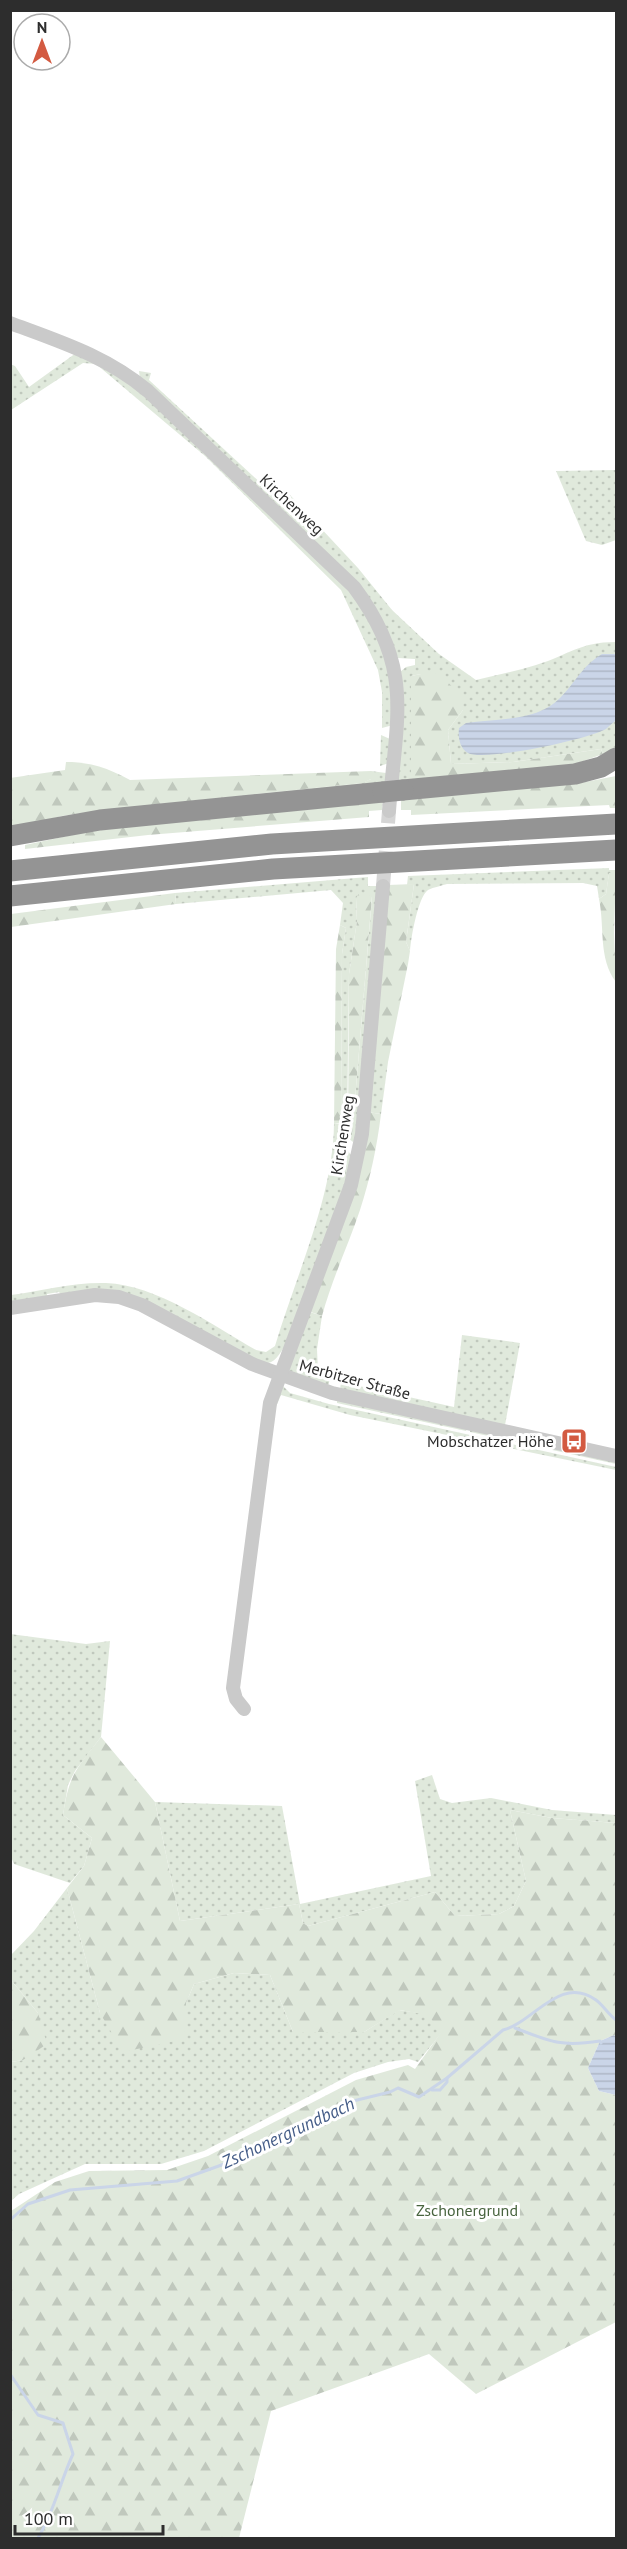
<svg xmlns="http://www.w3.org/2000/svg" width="627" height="2549" viewBox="0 0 627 2549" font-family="'PT Sans',sans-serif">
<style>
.grass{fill:url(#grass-dots)}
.forest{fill:url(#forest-firs)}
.water{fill:url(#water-rules)}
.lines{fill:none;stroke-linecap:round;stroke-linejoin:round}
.stream{stroke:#cad5e8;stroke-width:3}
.minor-tunnel{stroke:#d5d5d5;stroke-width:14;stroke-dasharray:14 7;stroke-linecap:butt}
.minor{stroke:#cacaca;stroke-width:14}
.highway{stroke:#949494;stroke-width:21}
.highway-bridge{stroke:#949494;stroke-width:21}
.labels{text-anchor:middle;stroke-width:6;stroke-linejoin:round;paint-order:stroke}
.street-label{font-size:16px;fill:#2d2d2d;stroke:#fff}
.poi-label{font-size:16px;fill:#2d2d2d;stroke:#fff;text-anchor:end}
.park-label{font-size:16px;fill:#48643f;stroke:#fff}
.water-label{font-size:18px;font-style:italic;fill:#445c87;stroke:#fff}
</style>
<defs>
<pattern id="grass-dots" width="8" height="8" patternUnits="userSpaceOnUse" patternTransform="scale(1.5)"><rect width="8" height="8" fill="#e0e9dc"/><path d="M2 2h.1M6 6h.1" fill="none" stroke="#c0c8bd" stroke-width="1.8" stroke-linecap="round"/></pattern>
<pattern id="forest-firs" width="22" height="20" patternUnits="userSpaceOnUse" patternTransform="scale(1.5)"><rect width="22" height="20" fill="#e0e9dc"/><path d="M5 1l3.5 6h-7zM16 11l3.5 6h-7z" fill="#c0c8bd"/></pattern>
<pattern id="water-rules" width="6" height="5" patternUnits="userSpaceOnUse" patternTransform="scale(1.5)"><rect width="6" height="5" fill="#cad5e8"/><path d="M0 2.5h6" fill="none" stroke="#aeb7c7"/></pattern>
</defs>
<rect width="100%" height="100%" fill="#fff"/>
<g class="grass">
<path d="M76,353L133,385L349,589L368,612L389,670L393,725L382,728V692L378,670L341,590L205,456L96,364L83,363L11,410L10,364L15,366L29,387Z"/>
<path d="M139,371L151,373L149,380L265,487L289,494L358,568L392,610L439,654L476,680C496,675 517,671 536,665C569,655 579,642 616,642V747L603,754L601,749L513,762L451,764L448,730L463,710L421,674L411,676V781L398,782L400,672L406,667L415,665V659L398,658L377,611L140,379Z"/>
<path d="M616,470V540L602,545L586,541L556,471Z"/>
<path d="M381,735L390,739L389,763L380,766Z"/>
<path d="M371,771L386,773V783L33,823L104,810L362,783L371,779Z"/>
<path d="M609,868V870H616V873L609,874L606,894L599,899L597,886L583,883L447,884C441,886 434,887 428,890C418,897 411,937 410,951L406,942L414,884L407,885L408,876Z"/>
<path d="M368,877V886H378L355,1140L353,1142L348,1138L352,1135L372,897L356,899L357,921L349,974L347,1128L343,1129V1144L351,1155L345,1184L284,1347C278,1357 273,1365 262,1363L147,1302L62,1296L59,1292L47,1294V1298L11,1303V1295C42,1291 74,1282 106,1283C157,1285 212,1325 256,1350L266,1352L275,1346C296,1275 333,1198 334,1124H341L342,954L346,928L340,925L343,903L331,890L176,904L175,893Z"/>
<path d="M372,1062H388L381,1114L367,1112Z"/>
<path d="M307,1311L322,1316L317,1349L318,1371L330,1378L328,1387L292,1374L289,1369Z"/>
<path d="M462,1335L520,1343L505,1425L340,1390L341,1382L454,1407Z"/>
<path d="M282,1385L290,1393L329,1404L616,1467V1470L350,1415L281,1395L275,1409L271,1403Z"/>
<path d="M337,1400L467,1429L466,1431L337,1403Z"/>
<path d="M470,1430L616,1461V1464L470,1432Z"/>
<path d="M10,1634L86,1644L110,1641L101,1737L75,1771L68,1785L63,1815L92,1838L84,1866L70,1883L14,1864L11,1857Z"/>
<path d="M432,1775L440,1799L452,1803L491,1798L552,1810L616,1815V1823L552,1818L510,1810L526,1881L514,1906L499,1914L455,1916L435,1892L308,1926L303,1923L299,1904L180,1921L155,1802L282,1806L300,1904L431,1876L415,1781Z"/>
<path d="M67,1888L100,2013L186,2030V2003L194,1984L234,1973L270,1975L293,2032H364L399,2010L427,2014L443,2031L418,2062L409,2059L388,2062L354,2073L204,2151L161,2164H85L19,2194L11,2201V2062L23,2060L38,2013L11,1980V1955L34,1931Z"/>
</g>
<g class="forest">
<path d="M423,669L441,675L462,697L463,710L448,730L451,764L513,762L601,749L603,754L575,764L411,781V676L421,674Z"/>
<path d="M66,762C91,762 108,768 130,780L371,771V779L363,783L104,810L62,816L11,829L10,778L65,770Z"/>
<path d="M616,776V808H610L609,805L411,815V810H401V799L580,783Z"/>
<path d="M383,800L382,810L369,811V817L148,835L25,849V845L100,829Z"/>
<path d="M609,873H616L614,933L616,982C598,958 605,928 599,899L606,894Z"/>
<path d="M414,884L406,942L410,951L408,964L388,1062H372L388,885Z"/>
<path d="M360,892L372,896L352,1135L348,1138L349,974L357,921L356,898Z"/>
<path d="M175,893L176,904L11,927V914Z"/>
<path d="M340,925L346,928L342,954L341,1123L334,1124L336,949Z"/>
<path d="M367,1112L381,1114C377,1147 370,1179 360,1210C348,1246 332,1279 322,1316L308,1311Z"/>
<path d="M101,1737L155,1802L180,1921L299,1904L303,1923L308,1926L435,1892L455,1916L499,1914L514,1906L526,1881L510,1810L552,1818L616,1823V2037L614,2035L600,2041L588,2068L599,2091L616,2095V2322L476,2394L429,2354L271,2411L239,2538H11V2211L55,2182L89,2171L167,2170L208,2156L356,2080L408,2065L415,2069L442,2031L427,2015L400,2010L364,2032H293L270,1975L234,1973L194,1984L186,2003V2030L179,2040L123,2052L100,2013L67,1888L84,1866L92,1838L63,1815C69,1774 77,1768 101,1737Z"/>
<path d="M11,1980L38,2013L47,2044L23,2060L11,2062Z"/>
</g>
<g class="water">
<path d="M602,654H616V720C613,723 609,726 606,729C589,739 484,762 468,753C459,748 458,736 459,728L466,723C497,718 537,722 560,698C576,682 582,666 602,654Z"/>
<path d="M614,2035L616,2037V2095L599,2091L588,2068L600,2041Z"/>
</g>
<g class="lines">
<g class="stream">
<path d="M515,2028C551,2042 561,2047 600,2041L601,2043"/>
<path d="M432,2090H440L447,2082V2078"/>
<path d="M10,2220L28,2204L70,2190L177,2181L241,2158L345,2103L390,2092L398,2088L419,2097L447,2078L503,2030C533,2023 560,1974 596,2000C603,2005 608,2014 616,2020"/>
<path d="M10,2374L38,2415L63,2423L73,2454C60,2482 54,2512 38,2538"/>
</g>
<path class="minor-tunnel" d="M383,886L389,811"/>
<g class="minor">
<path d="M10,323C61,342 106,356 148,391L354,587C415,669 396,717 389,811"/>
<path d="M10,1308L95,1295L119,1297L142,1305L252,1364L332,1393L616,1456"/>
<path d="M244,1709L236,1699L233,1688L270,1403L351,1185L362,1134L383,886"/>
</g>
<g class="highway">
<path d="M403,790L575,774L601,767L616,758"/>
<path d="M10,836L100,820L383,792"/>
<path d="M10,871L272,844L616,824"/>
<path d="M10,896L273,869L616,850"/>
</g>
<path class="highway-bridge" d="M383,792L403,790"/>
</g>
<defs>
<symbol id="bus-square" viewBox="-11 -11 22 22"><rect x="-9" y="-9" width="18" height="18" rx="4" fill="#d35a41" stroke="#fff"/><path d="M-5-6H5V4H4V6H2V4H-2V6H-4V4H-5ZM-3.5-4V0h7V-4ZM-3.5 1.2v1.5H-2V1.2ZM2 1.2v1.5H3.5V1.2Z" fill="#fff"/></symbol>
</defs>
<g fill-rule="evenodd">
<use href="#bus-square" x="559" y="1426" width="30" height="30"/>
</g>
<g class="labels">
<g class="street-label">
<text transform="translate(292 504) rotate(43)" y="6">Kirchenweg</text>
<text transform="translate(342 1135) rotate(-81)" y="6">Kirchenweg</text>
<text transform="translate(355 1379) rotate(15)" y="6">Merbitzer Straße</text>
</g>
<g class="poi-label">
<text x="554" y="1447">Mobschatzer Höhe</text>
</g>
<g class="park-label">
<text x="467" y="2216">Zschonergrund</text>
</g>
<g class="water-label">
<text transform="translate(288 2133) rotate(-25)" y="6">Zschonergrundbach</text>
</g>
</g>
<rect width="627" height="2549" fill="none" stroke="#2d2d2d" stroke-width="24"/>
<g transform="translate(42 42)"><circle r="28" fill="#ffffff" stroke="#ababab" stroke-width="1.5"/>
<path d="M0-4.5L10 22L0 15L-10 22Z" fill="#d35a41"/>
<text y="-9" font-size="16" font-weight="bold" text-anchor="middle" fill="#2d2d2d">N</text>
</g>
<path d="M15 2525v9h148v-9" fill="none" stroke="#2d2d2d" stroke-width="3"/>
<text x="24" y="2525" font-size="18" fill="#2d2d2d" stroke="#ffffff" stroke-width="4.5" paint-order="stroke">100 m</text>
</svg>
